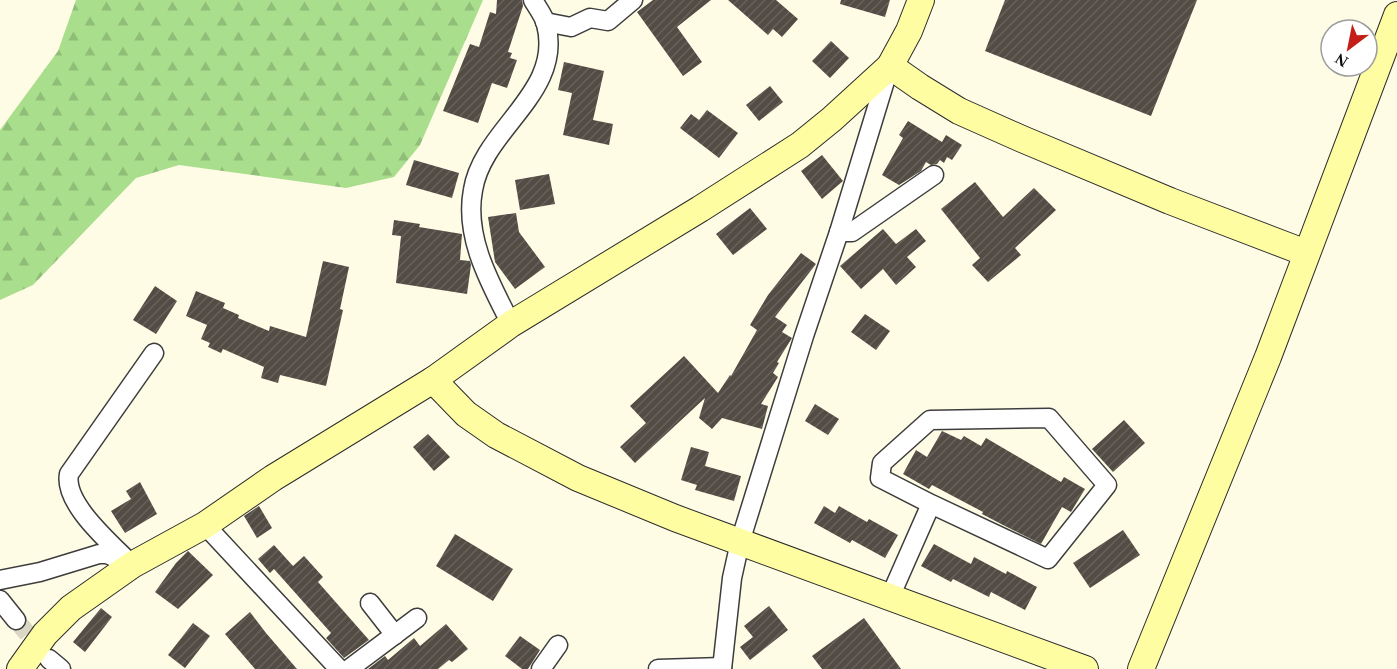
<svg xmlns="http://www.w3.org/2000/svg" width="1397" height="669" viewBox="0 0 1397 669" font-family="'Times New Roman',serif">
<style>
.forest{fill:url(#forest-firs)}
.building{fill:url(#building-hatch)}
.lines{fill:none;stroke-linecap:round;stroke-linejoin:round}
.street-tunnel{stroke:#dad8c5;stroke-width:18;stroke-dasharray:18 9;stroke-linecap:butt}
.street-casing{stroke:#3d3d3d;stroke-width:21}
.secondary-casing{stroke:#2c2c2c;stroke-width:28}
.street{stroke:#fff;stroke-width:18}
.secondary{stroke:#fffda1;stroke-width:26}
</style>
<defs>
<pattern id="forest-firs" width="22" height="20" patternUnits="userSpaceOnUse" patternTransform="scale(1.5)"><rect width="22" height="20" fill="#a9de8c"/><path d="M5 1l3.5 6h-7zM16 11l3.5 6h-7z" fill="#90bd77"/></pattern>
<pattern id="building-hatch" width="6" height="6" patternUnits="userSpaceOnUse" patternTransform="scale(1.5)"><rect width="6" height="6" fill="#534c45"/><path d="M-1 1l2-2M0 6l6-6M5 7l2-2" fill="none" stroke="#67615c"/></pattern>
</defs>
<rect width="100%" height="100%" fill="#fffce6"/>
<path class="forest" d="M76,0H483L420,145L394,177L346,188L179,165L136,178L33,285L0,300V130L58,51Z"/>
<g class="building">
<path d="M497,0H522L523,6L508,52L512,53L510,58L517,60L507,88L492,83L478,123L443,111L470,44L479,47L490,12L496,14Z"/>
<path d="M653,0H711L677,27L702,62L683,76L637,12Z"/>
<path d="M728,0H776L798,19L782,37L773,29L768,35Z"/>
<path d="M841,0H890L885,17L840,4Z"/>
<path d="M1005,0H1197L1151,116L985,51Z"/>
<path d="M831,41L849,58L830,78L812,61Z"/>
<path d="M564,62L604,71L593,120L613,124L609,145L563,135L572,93L558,90Z"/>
<path d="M770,86L783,102L759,121L746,105Z"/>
<path d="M707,110L738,133L719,158L680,128L691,114L699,120Z"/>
<path d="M908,121L942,142L946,135L962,145L952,160L947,157L944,163L940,160L937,164L931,165L926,162L921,171L899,185L882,175L903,138L899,135Z"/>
<path d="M822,155L843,181L822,199L801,171Z"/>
<path d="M414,160L459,173L452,198L406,185Z"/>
<path d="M549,174L555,204L520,210L515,180Z"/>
<path d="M975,182L1003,217L1034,188L1056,210L1015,248L1021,255L988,282L972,265L980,258L941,209Z"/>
<path d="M750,208L767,229L733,255L716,234Z"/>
<path d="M516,213L519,232L545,267L515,289L495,262L488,217Z"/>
<path d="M394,220L420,224L419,227L462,234L460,260L470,261L471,265L467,294L396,283L401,236L392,235Z"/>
<path d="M883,229L896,244L916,229L926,241L907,257L916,267L896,285L883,269L861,289L840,266Z"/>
<path d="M801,253L816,264L775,317L787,325L782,332L792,338L777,362L779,363L773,373L778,377L761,404L768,406L762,429L722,418L712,429L699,418L705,398L635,463L620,447L646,423L630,406L684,356L718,393L730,375L731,376L757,330L750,325L768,295Z"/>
<path d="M323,261L349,267L340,309L343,310L326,386L280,375L278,383L261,378L264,367L223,349L221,353L208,347L210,343L201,339L207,325L186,316L196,291L225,303L223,308L239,315L238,318L269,331L270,326L306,337Z"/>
<path d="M155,286L177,301L156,334L133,320Z"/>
<path d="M865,314L890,331L876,350L851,332Z"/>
<path d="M815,404L839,419L828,435L805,421Z"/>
<path d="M1124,420L1145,443L1113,472L1092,449Z"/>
<path d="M942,431L961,440L964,436L981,446L986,438L1061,482L1064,477L1085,489L1071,512L1062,507L1041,544L1003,525L982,514L983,512L932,485L929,489L903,474L916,450L927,457Z"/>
<path d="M428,434L450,457L434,471L413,447Z"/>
<path d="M691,447L709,452L705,466L741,476L734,501L695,490L697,485L681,480Z"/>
<path d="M140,482L157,514L125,533L111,511L131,499L126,491Z"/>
<path d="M259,506L272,528L257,538L244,516Z"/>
<path d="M824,506L835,513L839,506L867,522L869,519L898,535L885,558L852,540L850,543L814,523Z"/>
<path d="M1123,530L1140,555L1090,588L1073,563Z"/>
<path d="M455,534L513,569L493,601L436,566Z"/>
<path d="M934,544L971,564L974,557L1006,574L1007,571L1037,587L1025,610L991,592L989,597L953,579L951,582L921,566Z"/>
<path d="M274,545L293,566L304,556L323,577L318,582L369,640L344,658L326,638L331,633L274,569L270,573L258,559Z"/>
<path d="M188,551L213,575L178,609L155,592L176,563Z"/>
<path d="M769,606L788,630L750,660L740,647L753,637L744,626Z"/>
<path d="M101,608L112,617L85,652L73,642Z"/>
<path d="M250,612L266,633L297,669H255L225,634Z"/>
<path d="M864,618L901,669H822L812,656Z"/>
<path d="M193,623L210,636L185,668L168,655Z"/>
<path d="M446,624L468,649L452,662L449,660L438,669H368L385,656L388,660L414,638L420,646Z"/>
<path d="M520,636L540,650L528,669H522L505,656Z"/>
</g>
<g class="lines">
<path class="street-tunnel" d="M16,620L44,653"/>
<defs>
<g id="street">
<path d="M545,22L571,27L590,18L608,21L633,0"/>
<path d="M839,232H852L934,175"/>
<path d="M511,324C490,283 464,237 473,190C483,128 564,93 546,24C544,16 537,7 533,0"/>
<path d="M205,525L339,669"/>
<path d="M132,565C113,545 63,504 69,474L154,353"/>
<path d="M0,580L40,572L99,554H107L125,562"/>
<path d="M890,597L931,504L1048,559L1107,485L1049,418L930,420L882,463L880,478L931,504"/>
<path d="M0,600L16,620"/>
<path d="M370,603L395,635"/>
<path d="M49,659L61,669"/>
<path d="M349,669L417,618"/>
<path d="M541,669L558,645"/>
<path d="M658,669L722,667"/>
<path d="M722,669L732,578L740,542L804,336L839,232L889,68"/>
</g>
<g id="secondary">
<path d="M890,66L920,87L959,111L1022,139L1170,201L1306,253"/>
<path d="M433,380L466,414L496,435L578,478L675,518L1085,669"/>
<path d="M20,669L45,634L71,608L132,565L205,525L273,478L433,380L511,324L700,209L800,145L832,119L890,66L909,31L921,0"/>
<path d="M1141,669L1268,357L1397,15"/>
</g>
</defs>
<use href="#street" class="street-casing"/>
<use href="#secondary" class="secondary-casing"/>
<use href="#street" class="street"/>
<use href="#secondary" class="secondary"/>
</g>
<g transform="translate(1349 48) rotate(212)"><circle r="28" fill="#ffffff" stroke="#9d9d9d" stroke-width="1.5"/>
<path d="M0-4.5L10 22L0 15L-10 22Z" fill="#c31f18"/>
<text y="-9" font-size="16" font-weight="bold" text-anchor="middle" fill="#0a0a0a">N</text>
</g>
</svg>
